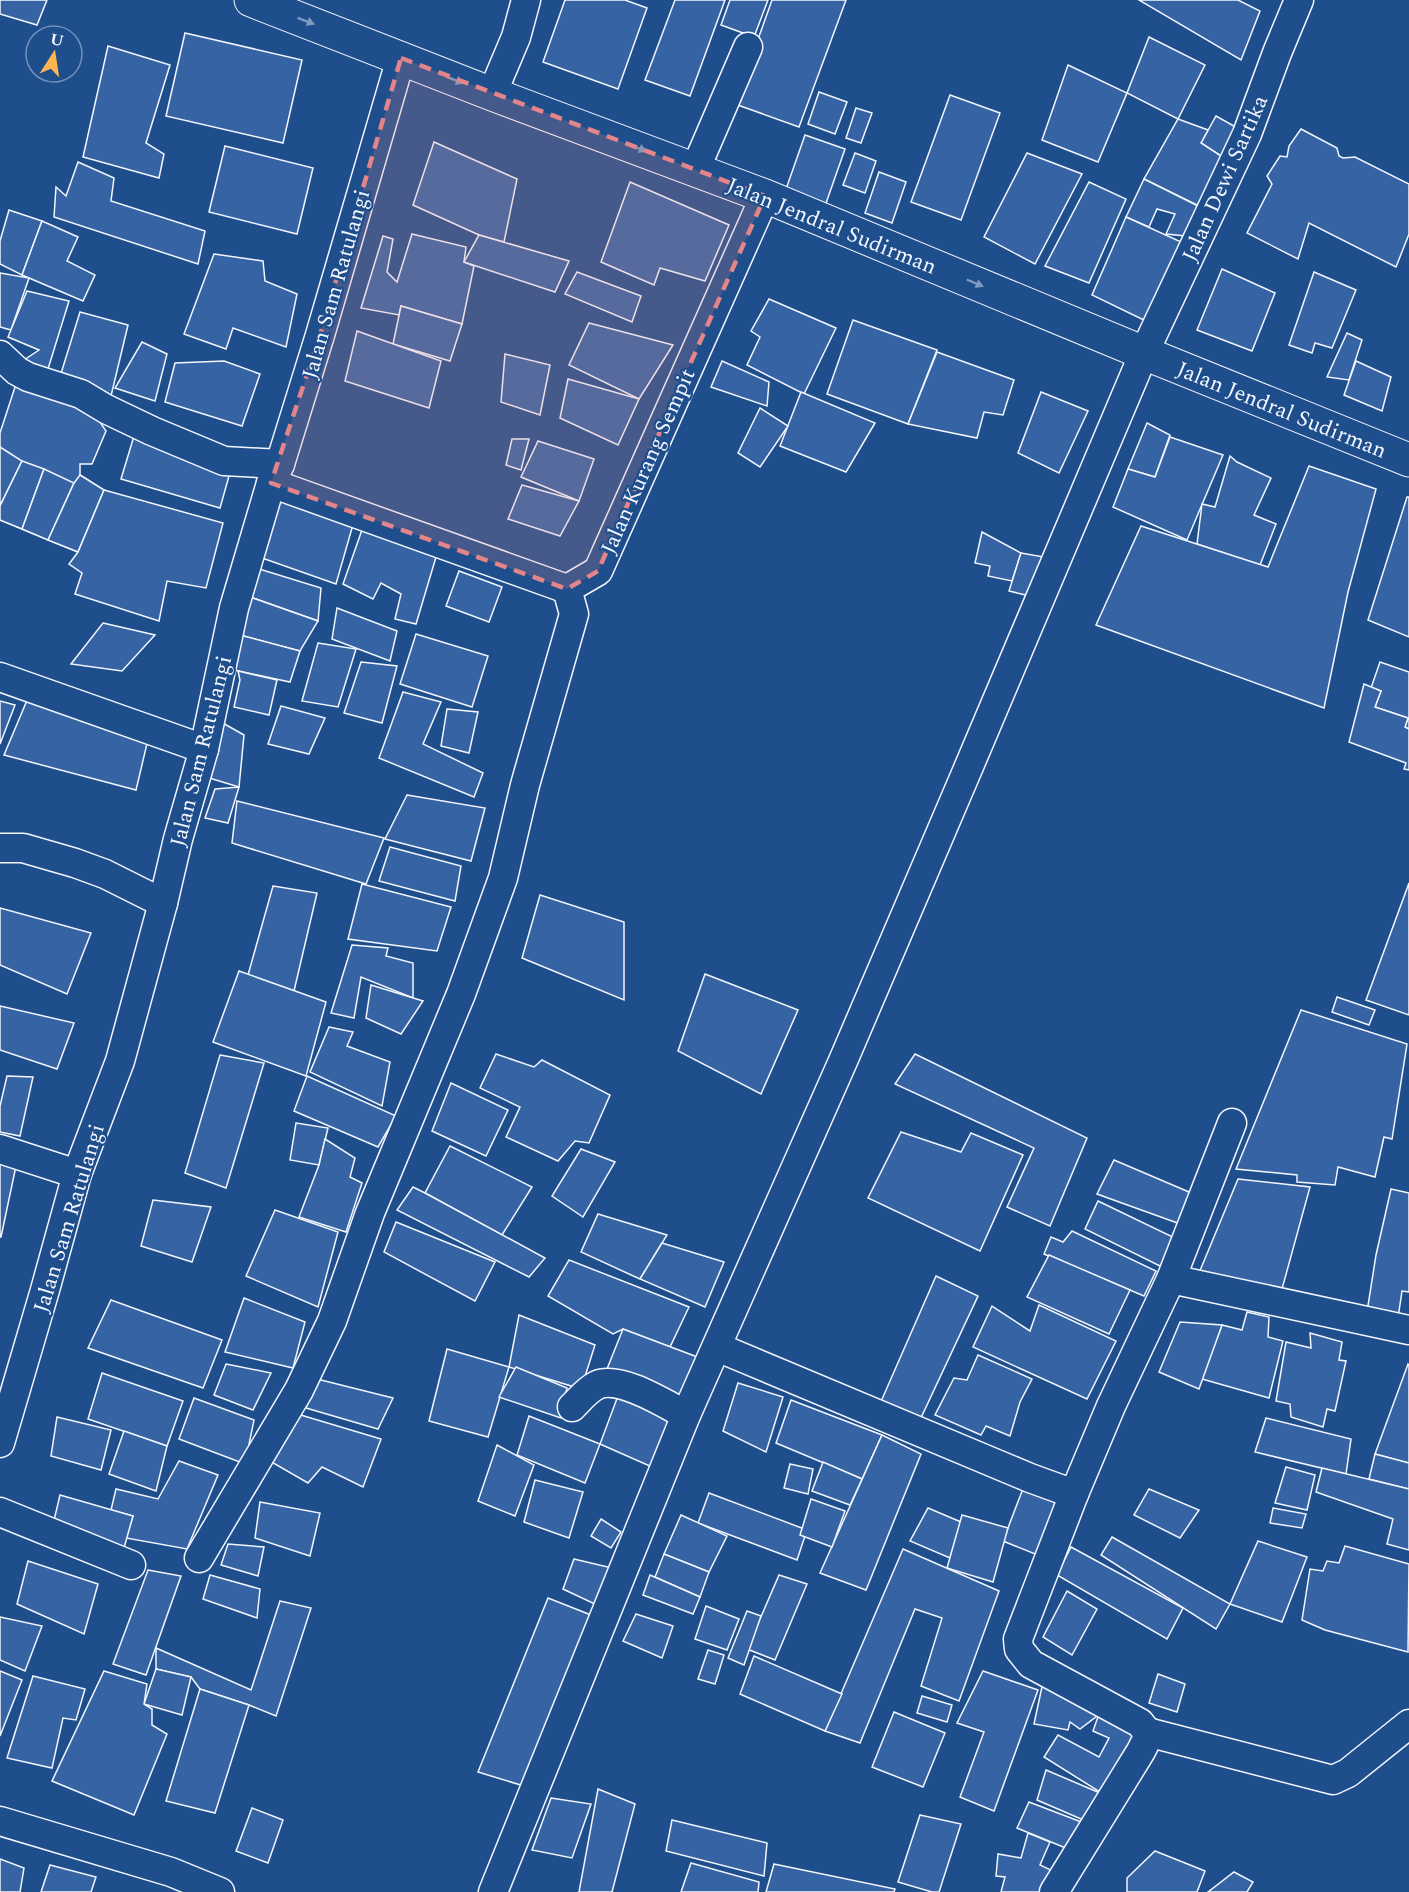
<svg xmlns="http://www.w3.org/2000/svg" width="1409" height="1892" viewBox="0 0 1409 1892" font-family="Spectral,serif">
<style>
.building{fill:#3563a3;stroke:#f2f6ff;stroke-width:1.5}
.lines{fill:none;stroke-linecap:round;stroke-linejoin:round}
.street-casing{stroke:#f2f6ff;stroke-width:31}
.secondary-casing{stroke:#f2f6ff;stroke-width:35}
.street{stroke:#1f4e8c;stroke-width:28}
.secondary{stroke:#1f4e8c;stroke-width:33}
.oneway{fill:#7e9ac0}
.marked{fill:#e38589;fill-opacity:0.2;stroke:#e38589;stroke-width:4.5;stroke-dasharray:12 8;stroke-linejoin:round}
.labels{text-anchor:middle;stroke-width:4.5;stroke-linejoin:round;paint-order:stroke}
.street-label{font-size:22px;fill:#f2f6ff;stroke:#1f4e8c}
</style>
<rect width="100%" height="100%" fill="#1f4e8c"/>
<g class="building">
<path d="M0,0H47L37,25L0,14Z"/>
<path d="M565,0H625L647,8L618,89L543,62Z"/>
<path d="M675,0H725L690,96L645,80Z"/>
<path d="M730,0H768L754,37L721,25Z"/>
<path d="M772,0H846L799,127L735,104Z"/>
<path d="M1139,0H1238L1260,11L1241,60Z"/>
<path d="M185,33L302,60L283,143L166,116Z"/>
<path d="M1149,37L1205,65L1178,119L1127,93Z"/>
<path d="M108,46L170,65L146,143L164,154L159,178L83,157Z"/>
<path d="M1068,65L1127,93L1098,162L1042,140Z"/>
<path d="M819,92L847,102L835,134L808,124Z"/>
<path d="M950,95L1000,113L961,220L911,202Z"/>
<path d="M856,108L872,113L861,143L846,138Z"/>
<path d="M1216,116L1241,130L1224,158L1201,143Z"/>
<path d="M1178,119L1208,130L1201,143L1224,158L1201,207L1144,179Z"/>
<path d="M1301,129L1337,148L1339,156L1343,158L1355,157L1409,184V234L1396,267L1309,223L1298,259L1247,233L1272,184L1267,176L1280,156L1287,157L1289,146Z"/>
<path d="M805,135L845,149L825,206L785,192Z"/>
<path d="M434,142L517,179L504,242L479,235L413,205Z"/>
<path d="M225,146L313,168L297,234L209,212Z"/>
<path d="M855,153L876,161L865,193L843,185Z"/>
<path d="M1027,153L1082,174L1035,264L984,237Z"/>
<path d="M78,162L114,178L111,201L205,231L198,264L54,217L56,187L66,196Z"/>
<path d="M879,172L906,182L892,223L865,213Z"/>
<path d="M1144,179L1208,211L1196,237L1166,234L1175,214L1157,209L1149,227L1126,217Z"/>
<path d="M630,182L729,225L705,281L660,268L654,285L601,262Z"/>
<path d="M1089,182L1126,199L1089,283L1045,266Z"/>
<path d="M9,210L42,221L22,275L0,264V241Z"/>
<path d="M1126,217L1190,246L1152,324L1092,295Z"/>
<path d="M42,221L78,237L67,261L95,275L83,301L22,275Z"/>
<path d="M412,234L466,247L464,262L474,266L462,324L401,306L399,315L361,308L383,236L393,239L387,272L397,282Z"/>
<path d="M479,235L569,261L555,292L464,262Z"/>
<path d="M214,254L263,261L265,281L297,294L286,347L233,328L226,349L184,334Z"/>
<path d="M1222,269L1275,293L1252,351L1197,330Z"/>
<path d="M577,272L641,296L632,322L565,294Z"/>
<path d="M1314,272L1356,290L1332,348L1315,343L1312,353L1289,345Z"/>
<path d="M0,273L29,278L11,330L0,327Z"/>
<path d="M27,291L69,301L48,369L24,360L39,350L8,337Z"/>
<path d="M769,299L836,328L804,394L747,365L760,337L751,331Z"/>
<path d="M401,306L462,324L450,361L393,344Z"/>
<path d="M80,312L128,325L111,396L59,380Z"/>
<path d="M853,320L937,350L908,424L827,394Z"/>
<path d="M589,323L673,345L639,399L569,365Z"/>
<path d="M357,331L441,361L429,408L345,381Z"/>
<path d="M1347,333L1362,340L1349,380L1327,377Z"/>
<path d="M142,342L167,354L155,401L115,388Z"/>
<path d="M937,352L1014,380L1003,415L984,412L977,438L908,424Z"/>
<path d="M505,354L550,365L540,415L501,402Z"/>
<path d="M224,361L260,374L242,426L165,402L175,363Z"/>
<path d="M722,361L769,382L767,406L711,387Z"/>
<path d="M1356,361L1391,377L1382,411L1344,395Z"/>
<path d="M568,379L639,399L618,445L560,418Z"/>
<path d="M16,384L94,413L106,431L92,464H80V475L104,490L78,552L0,520V433Z"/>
<path d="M801,392L875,423L846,472L780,446Z"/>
<path d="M1041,392L1088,411L1059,473L1018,453Z"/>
<path d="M760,408L788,426L760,467L738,453Z"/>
<path d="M1147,423L1170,435L1155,477L1128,469Z"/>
<path d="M134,436L231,469L220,508L121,479Z"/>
<path d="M1170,437L1223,455L1187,540L1113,507L1128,469L1155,477Z"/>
<path d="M512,439H529L521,470L506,465Z"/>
<path d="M538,441L594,459L579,501L521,477Z"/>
<path d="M0,447L22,461L0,506Z"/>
<path d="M1230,456L1237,462L1271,478L1254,515L1276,524L1260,565L1197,544L1202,504L1215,507Z"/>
<path d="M22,461L44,469L22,529L0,520V506Z"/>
<path d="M1309,466L1376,489L1348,592L1324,708L1096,625L1141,526L1268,567Z"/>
<path d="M44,469L74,483L48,540L22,529Z"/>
<path d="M80,475L104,490L78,552L48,540L74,483Z"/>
<path d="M522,485L579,501L560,536L508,519Z"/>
<path d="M278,487L356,514L336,584L262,558Z"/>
<path d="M104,490L223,523L206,588L167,581L159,621L75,594L82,573L69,564L78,552Z"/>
<path d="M1407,497H1409V637L1368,620Z"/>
<path d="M363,527L439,547L416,624L395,619L401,594L381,583L373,599L343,584Z"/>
<path d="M982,532L1021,553L1012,581L988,576L990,566L975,563Z"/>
<path d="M1021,553L1044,557L1030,596L1009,591Z"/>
<path d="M256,568L321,588L318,621L250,597Z"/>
<path d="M459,571L502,587L489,622L446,606Z"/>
<path d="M250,597L318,621L300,651L240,635Z"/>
<path d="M337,608L397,631L390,661L332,639Z"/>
<path d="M103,623L155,635L122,671L71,664Z"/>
<path d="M416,634L488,656L472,707L400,684Z"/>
<path d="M240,635L300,651L290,682L225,668Z"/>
<path d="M318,643L356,649L338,707L302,701Z"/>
<path d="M361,662L397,666L382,723L344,713Z"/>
<path d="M1380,662L1409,672V729L1405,727L1408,718L1375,707L1381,691L1371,688Z"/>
<path d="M238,671L277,680L269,715L234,707L240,680Z"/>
<path d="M1364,684L1381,691L1375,707L1408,718L1405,727L1409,729V770L1404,769L1406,763L1349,742Z"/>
<path d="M403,692L441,702L423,744L483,773L474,797L379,758Z"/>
<path d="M28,698L150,731L136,790L4,755Z"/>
<path d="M0,701L15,705L0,744Z"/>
<path d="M281,706L325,718L309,754L268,744Z"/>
<path d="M447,709L478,712L469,753L441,746Z"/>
<path d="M221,722L244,735L239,787L206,777Z"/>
<path d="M239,787L228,823L205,818L215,789Z"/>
<path d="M407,795L485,808L471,861L385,839Z"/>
<path d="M237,801L384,838L366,884L232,843Z"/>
<path d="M390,847L461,866L455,901L379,881Z"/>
<path d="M1409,883V1015L1366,1000Z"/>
<path d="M362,884L451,907L437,951L348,939Z"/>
<path d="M273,886L317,893L294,991L248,975Z"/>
<path d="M540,895L624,922V1000L522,958Z"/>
<path d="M0,908L91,933L67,994L0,965Z"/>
<path d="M352,945L388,948L386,956L413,963V998L361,977L354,1018L331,1013Z"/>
<path d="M239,971L326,1002L306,1076L213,1042Z"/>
<path d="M705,974L798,1010L761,1094L678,1051Z"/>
<path d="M371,985L423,1001L401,1034L366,1018Z"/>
<path d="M1337,997L1375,1010L1369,1025L1332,1012Z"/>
<path d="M0,1006L74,1023L57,1069L0,1050Z"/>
<path d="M1301,1010L1407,1044L1392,1139L1384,1137L1375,1177L1338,1167L1335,1185L1297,1182V1175L1236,1169Z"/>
<path d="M329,1027L353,1032L347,1046L390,1062L382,1106L310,1072Z"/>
<path d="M496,1054L534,1067L542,1060L610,1095L589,1143L575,1141L558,1161L506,1137L520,1107L480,1088Z"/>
<path d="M915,1054L1087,1138L1050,1226L1007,1207L1034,1148L895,1084Z"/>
<path d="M220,1055L264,1063L226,1188L185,1173Z"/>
<path d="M7,1076L33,1077L20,1136L0,1132V1106Z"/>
<path d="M307,1076L396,1116L378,1147L294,1111Z"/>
<path d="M451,1083L508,1110L486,1156L432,1131Z"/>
<path d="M296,1123L328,1128L319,1165L290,1160Z"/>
<path d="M901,1132L961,1152L971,1133L1023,1155L980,1251L868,1198Z"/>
<path d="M325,1139L355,1158L350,1177L362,1183L346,1232L299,1217L319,1165Z"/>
<path d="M450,1146L532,1187L502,1235L425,1193Z"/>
<path d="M581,1149L615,1162L583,1217L552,1196Z"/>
<path d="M1114,1160L1196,1195L1183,1225L1097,1194Z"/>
<path d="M0,1164L16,1166L1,1237H0Z"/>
<path d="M1238,1179L1310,1187L1282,1289L1199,1273Z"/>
<path d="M413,1187L425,1193L545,1258L529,1277L397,1210Z"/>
<path d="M1391,1189L1409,1193V1292L1402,1291L1398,1318L1367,1312L1376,1255Z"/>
<path d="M153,1200L211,1207L192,1262L141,1246Z"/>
<path d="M1098,1201L1179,1240L1164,1268L1085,1229Z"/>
<path d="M275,1210L338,1232L318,1307L246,1276Z"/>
<path d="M598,1214L667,1235L640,1279L581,1252Z"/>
<path d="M396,1222L495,1262L475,1301L384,1252Z"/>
<path d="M1072,1231L1156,1271L1144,1296L1044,1254L1051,1237L1063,1242Z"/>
<path d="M662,1243L724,1262L705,1307L640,1279Z"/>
<path d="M1049,1255L1130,1290L1109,1334L1027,1297Z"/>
<path d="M569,1260L689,1307L670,1347L623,1329L613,1334L548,1296Z"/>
<path d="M936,1276L978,1296L919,1422L879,1406Z"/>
<path d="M244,1298L305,1322L293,1368L225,1352Z"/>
<path d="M111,1300L222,1340L203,1388L88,1348Z"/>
<path d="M1039,1305L1116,1341L1087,1399L973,1347L992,1306L1030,1331Z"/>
<path d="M1247,1312L1269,1317L1268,1337L1283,1341L1269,1398L1202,1379L1222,1325L1242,1330Z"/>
<path d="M519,1315L595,1345L581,1389L509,1367Z"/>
<path d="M1180,1322L1222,1325L1199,1389L1159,1372Z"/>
<path d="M623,1329L700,1358L677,1402L605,1374Z"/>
<path d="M1310,1333L1342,1342L1339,1360L1346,1361L1335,1411L1327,1409L1323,1427L1291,1417L1290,1404L1276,1401L1286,1342L1311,1348Z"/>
<path d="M447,1349L509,1367L488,1437L429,1421Z"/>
<path d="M978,1355L1032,1379L1020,1402L1010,1436L986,1426L981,1435L935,1415L954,1378L967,1380Z"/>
<path d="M226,1364L271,1373L253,1410L214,1395Z"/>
<path d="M1408,1364L1409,1365V1463L1375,1454Z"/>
<path d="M516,1367L567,1388L561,1418L499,1397Z"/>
<path d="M102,1373L183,1401L167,1446L88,1419Z"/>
<path d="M317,1379L393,1398L378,1429L306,1408Z"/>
<path d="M738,1383L783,1397L766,1452L723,1431Z"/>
<path d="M619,1393L671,1422L661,1471L600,1444Z"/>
<path d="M194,1398L254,1420L245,1464L179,1439Z"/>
<path d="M791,1400L882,1435L862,1479L776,1443Z"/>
<path d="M294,1413L381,1439L363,1487L322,1467L308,1483L268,1460Z"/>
<path d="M529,1416L600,1444L585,1483L517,1455Z"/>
<path d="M57,1417L111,1430L101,1470L51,1456Z"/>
<path d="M1266,1418L1351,1439L1346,1474L1255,1452Z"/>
<path d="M124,1431L167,1446L156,1491L109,1474Z"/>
<path d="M882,1435L921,1454L866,1590L820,1573Z"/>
<path d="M497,1445L534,1465L515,1516L478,1501Z"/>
<path d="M1375,1454L1409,1463V1489L1369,1479Z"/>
<path d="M179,1461L218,1475L187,1549L126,1538L133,1516L111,1510L116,1489L158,1499Z"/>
<path d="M823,1462L862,1479L850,1505L812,1491Z"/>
<path d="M790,1464L813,1469L808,1494L784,1488Z"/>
<path d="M1286,1467L1315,1475L1307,1510L1275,1503Z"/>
<path d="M1322,1468L1409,1489V1550L1387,1544L1393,1519L1316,1492Z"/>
<path d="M535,1480L583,1492L569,1538L524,1522Z"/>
<path d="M1024,1486L1066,1503L1045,1558L1003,1541Z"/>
<path d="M1149,1489L1199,1510L1180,1538L1134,1515Z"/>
<path d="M709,1493L807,1530L797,1560L698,1523Z"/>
<path d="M60,1495L133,1516L122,1555L52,1529Z"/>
<path d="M811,1499L845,1511L832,1547L800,1535Z"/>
<path d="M260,1502L320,1513L310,1556L255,1538Z"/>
<path d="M928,1508L961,1522L950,1558L910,1541Z"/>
<path d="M1273,1508L1306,1514L1302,1528L1270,1523Z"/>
<path d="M681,1515L727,1536L709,1572L664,1554Z"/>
<path d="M962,1515L1008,1528L993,1582L947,1568Z"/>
<path d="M601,1519L621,1532L611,1548L591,1536Z"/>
<path d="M1112,1537L1230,1604L1216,1629L1101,1555Z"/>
<path d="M1258,1541L1307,1557L1282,1622L1230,1604Z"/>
<path d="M228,1544L264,1547L258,1576L221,1565Z"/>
<path d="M1345,1546L1409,1564L1408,1652L1325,1630L1302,1620L1310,1569L1323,1571L1327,1561L1339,1563Z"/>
<path d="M1071,1547L1183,1608L1167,1639L1057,1575Z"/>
<path d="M903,1549L999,1591L959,1701L921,1686L942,1618L915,1609L860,1743L825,1731Z"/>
<path d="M664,1554L709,1572L700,1597L655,1577Z"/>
<path d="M574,1559L612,1568L599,1606L563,1589Z"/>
<path d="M28,1561L98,1584L84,1634L17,1604Z"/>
<path d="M148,1570L181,1576L146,1675L113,1664Z"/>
<path d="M210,1575L260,1589L257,1618L203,1599Z"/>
<path d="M650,1575L700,1597L693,1614L643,1595Z"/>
<path d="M779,1575L807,1584L775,1660L747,1649Z"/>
<path d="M1067,1591L1097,1609L1072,1655L1043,1637Z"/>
<path d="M548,1598L596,1617L524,1786L478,1772Z"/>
<path d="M280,1601L311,1608L276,1716L249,1705L200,1689L191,1677L156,1669V1648L251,1690Z"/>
<path d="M706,1606L739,1619L727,1650L695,1639Z"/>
<path d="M747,1611L761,1616L744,1665L728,1658Z"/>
<path d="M636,1614L673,1626L662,1658L623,1641Z"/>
<path d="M0,1617L42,1626L25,1671L0,1660Z"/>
<path d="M708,1650L724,1655L715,1684L698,1679Z"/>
<path d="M754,1656L842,1694L825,1731L740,1694Z"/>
<path d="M156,1669L191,1677L182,1715L144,1704Z"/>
<path d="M0,1671L22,1680L0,1736Z"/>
<path d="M104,1671L147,1684L144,1704L152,1709V1725L167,1734L134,1815L52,1781Z"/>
<path d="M983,1671L1038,1690L994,1811L960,1797L984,1732L957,1723Z"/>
<path d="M1158,1674L1185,1684L1177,1712L1149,1703Z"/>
<path d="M33,1676L85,1689L76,1720L63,1718L52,1768L7,1758Z"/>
<path d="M1043,1682L1097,1716L1080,1729L1070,1722L1068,1730L1034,1724Z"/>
<path d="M200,1689L249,1705L215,1813L166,1801Z"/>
<path d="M922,1696L952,1705L947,1722L917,1713Z"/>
<path d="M1101,1708L1142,1733L1108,1797L1044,1757L1058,1735L1099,1757L1109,1738L1093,1731Z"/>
<path d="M894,1712L945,1733L923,1787L872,1767Z"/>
<path d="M1046,1770L1100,1793L1088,1822L1037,1800Z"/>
<path d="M598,1789L635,1804L612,1892H579Z"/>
<path d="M551,1798L591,1804L572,1858L532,1850Z"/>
<path d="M1029,1802L1084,1823L1073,1851L1017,1828Z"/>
<path d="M252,1808L283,1820L268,1863L236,1851Z"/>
<path d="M920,1815L961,1824L939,1892H932L898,1882Z"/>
<path d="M672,1820L767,1843L764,1876L666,1851Z"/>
<path d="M1028,1833L1050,1842L1040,1865L1057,1873L1049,1892H1001L1005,1877L996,1876L998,1854L1021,1858Z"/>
<path d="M1155,1851L1205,1871L1197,1892H1127V1878Z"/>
<path d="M0,1859L24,1868L20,1892H0Z"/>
<path d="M691,1863L759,1882L758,1892H681Z"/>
<path d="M774,1864L895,1889L894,1892H766Z"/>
<path d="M50,1865L96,1877L91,1892H41Z"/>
<path d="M1234,1872L1253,1882L1247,1892H1208Z"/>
</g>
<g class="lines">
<defs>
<g id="street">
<path d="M492,94L516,37L526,0"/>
<path d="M695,170L748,47"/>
<path d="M0,355L17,371L28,377L81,394L106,409L152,431L224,461L280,464"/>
<path d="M271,483L567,589L598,571L765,196"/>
<path d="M0,677L204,749"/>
<path d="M0,848H23L75,863L105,874L163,903"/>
<path d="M0,1149L77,1174"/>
<path d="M1171,1279L1409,1330"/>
<path d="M717,1347L1030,1478L1074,1494L1111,1406L1171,1279L1232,1123"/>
<path d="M572,1407C580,1399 587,1390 597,1385C620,1375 665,1404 686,1415"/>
<path d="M0,1443L45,1290L77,1174L120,1061L163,903L178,839L204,749L234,608L271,483L280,464L320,335L401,58"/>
<path d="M0,1512L131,1565"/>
<path d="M199,1558L299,1390L332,1321L370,1213L461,994L503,878L525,785L574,614L567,589"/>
<path d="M1147,1732L1333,1780L1348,1773L1409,1724"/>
<path d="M0,1821L171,1872L220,1892"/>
<path d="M493,1892L686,1415L843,1061L967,771L1144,353L1247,134L1277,53L1299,0"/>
<path d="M1054,1892L1141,1751L1147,1739V1732L1140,1723L1031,1664L1019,1649L1018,1639L1074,1494"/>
</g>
<path id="secondary" d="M251,0L492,94L765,196L1144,353L1409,460"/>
</defs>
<use href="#street" class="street-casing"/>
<use href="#secondary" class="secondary-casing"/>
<use href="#street" class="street"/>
<use href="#secondary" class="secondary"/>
</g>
<defs><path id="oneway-solid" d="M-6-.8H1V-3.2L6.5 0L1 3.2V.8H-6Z" transform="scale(1.5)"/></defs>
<g class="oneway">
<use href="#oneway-solid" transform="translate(306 21) rotate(21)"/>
<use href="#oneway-solid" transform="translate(455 80) rotate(21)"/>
<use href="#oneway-solid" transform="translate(638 148) rotate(21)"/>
<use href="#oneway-solid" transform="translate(975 283) rotate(23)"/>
</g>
<path class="marked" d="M401,58L765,196L598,571L567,589L271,483L320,335Z"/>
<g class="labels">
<g class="street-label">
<text transform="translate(1224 178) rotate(-66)" y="8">Jalan Dewi Sartika</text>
<text transform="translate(832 225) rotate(22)" y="8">Jalan Jendral Sudirman</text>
<text transform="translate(335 284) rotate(-74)" y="8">Jalan Sam Ratulangi</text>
<text transform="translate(1282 409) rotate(22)" y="8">Jalan Jendral Sudirman</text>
<text transform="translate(647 461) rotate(-66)" y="8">Jalan Kurang Sempit</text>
<text transform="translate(200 751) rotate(-76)" y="8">Jalan Sam Ratulangi</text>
<text transform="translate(68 1218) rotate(-73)" y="8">Jalan Sam Ratulangi</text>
</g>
</g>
<g transform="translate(54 54) rotate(12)"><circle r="28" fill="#1f4e8c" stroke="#7391ba" stroke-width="1.5"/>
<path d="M0-4.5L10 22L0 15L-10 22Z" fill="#ffb74d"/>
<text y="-9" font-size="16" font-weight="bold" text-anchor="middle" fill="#f2f6ff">U</text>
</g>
</svg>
